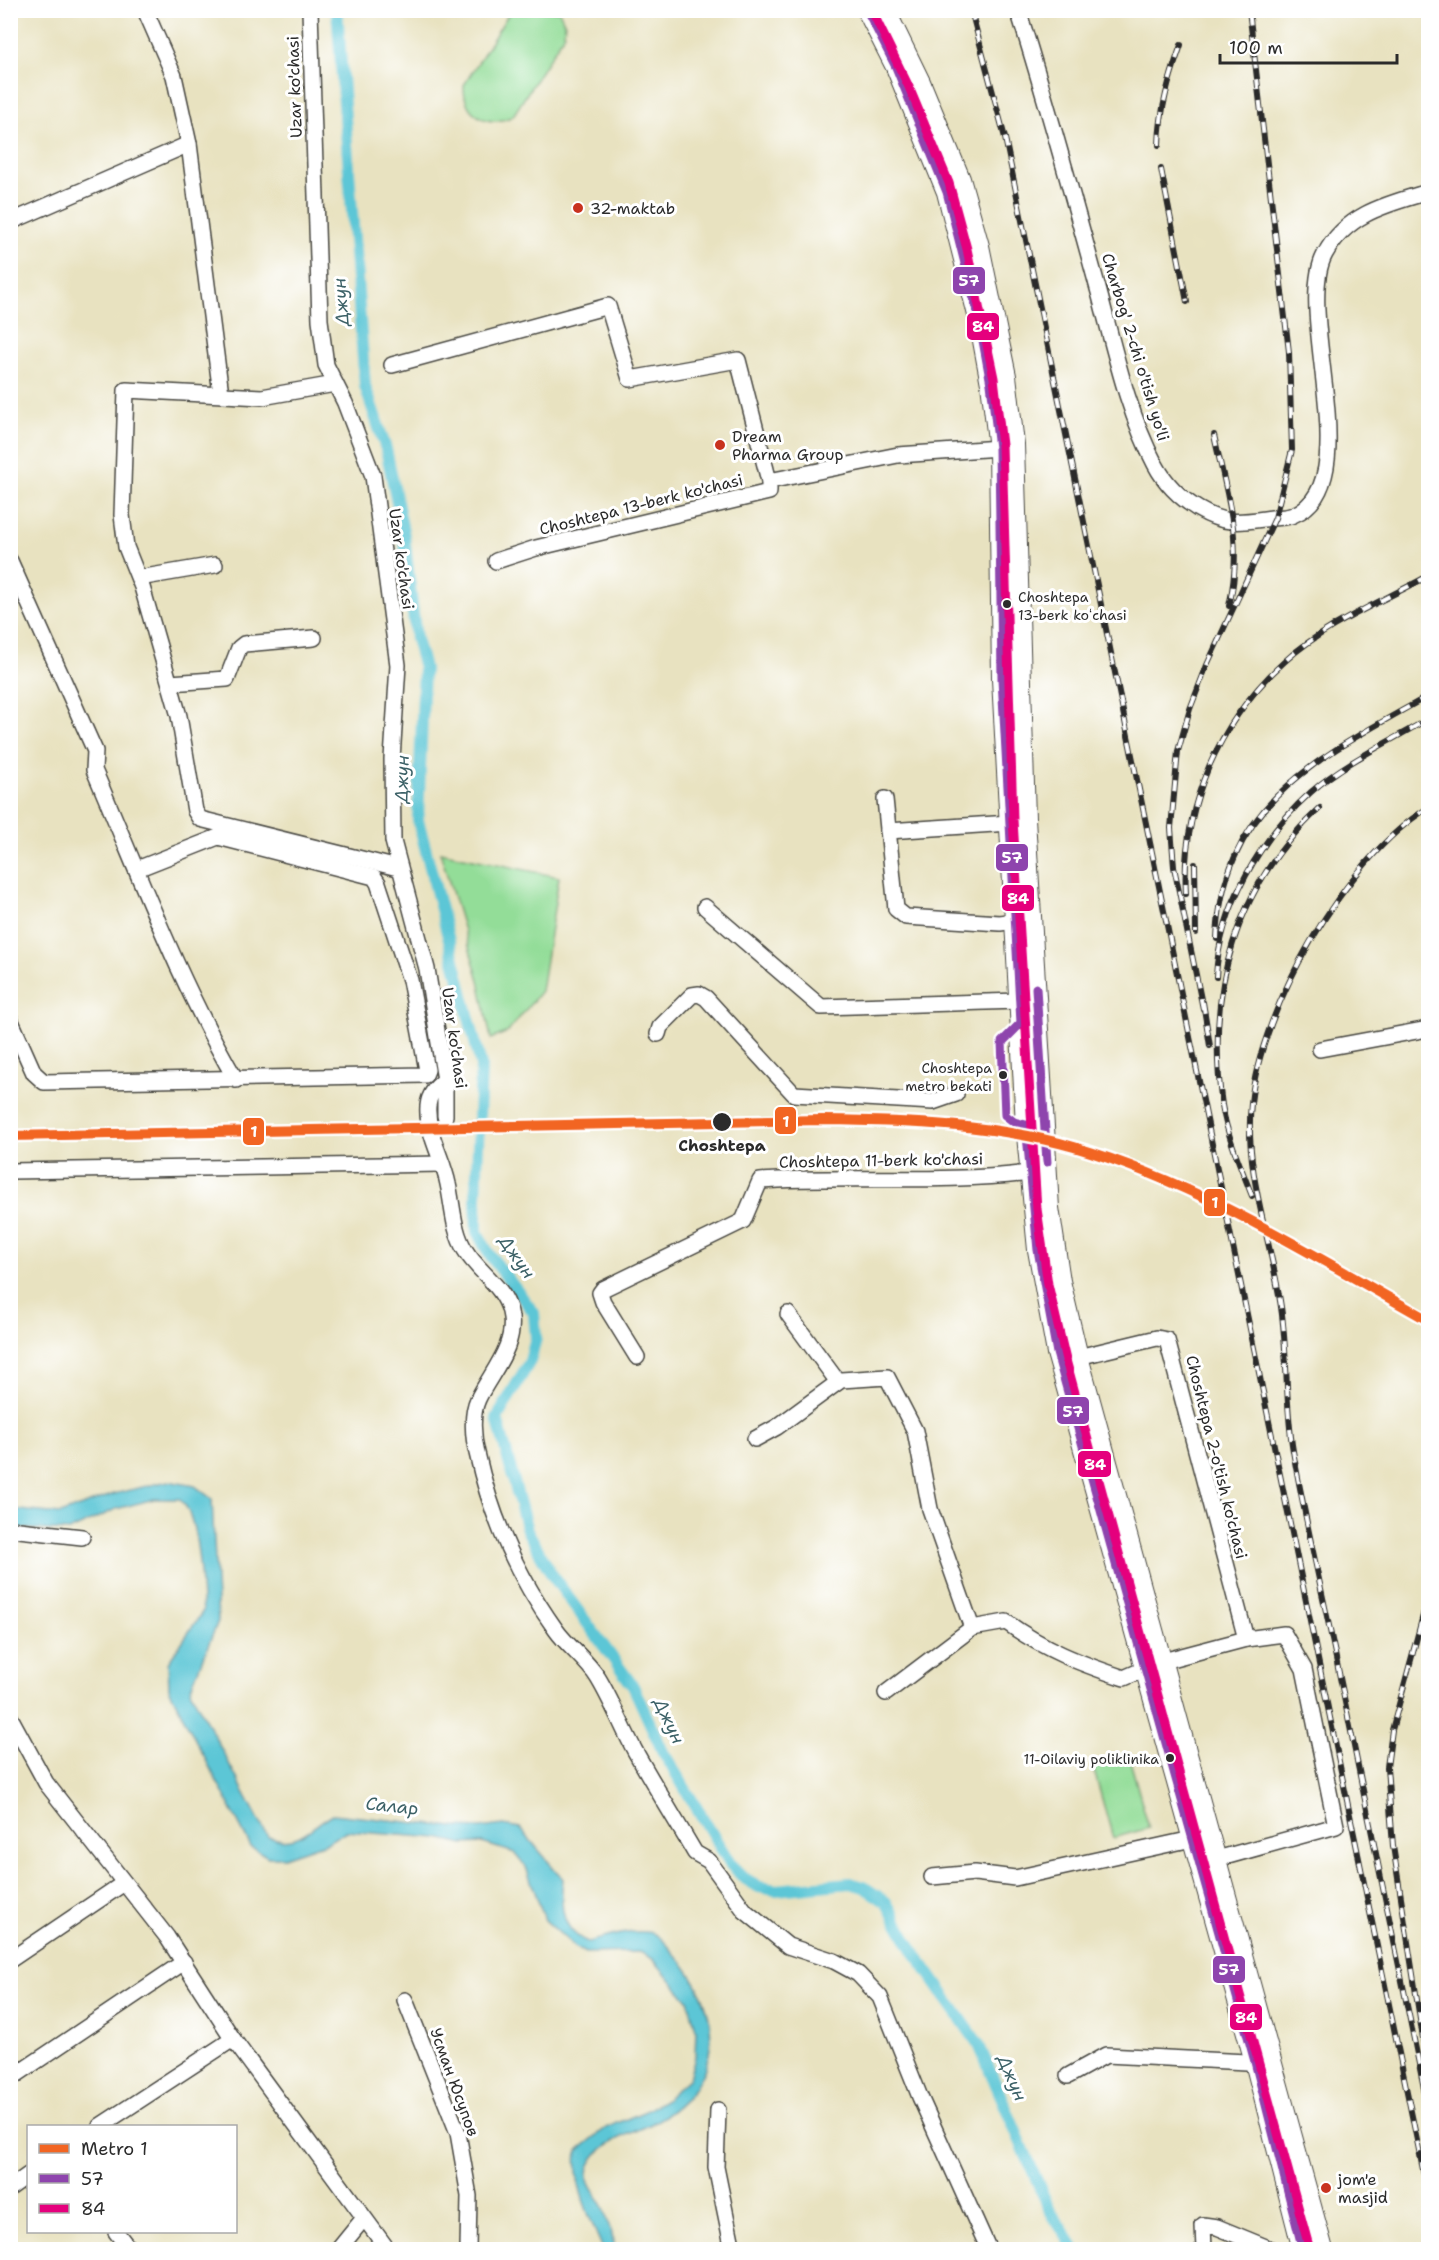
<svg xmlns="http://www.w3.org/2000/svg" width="1439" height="2260" viewBox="0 0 1439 2260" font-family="'Shantell Sans',sans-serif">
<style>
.green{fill:#93dd98;stroke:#5f8462;stroke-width:1.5}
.water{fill:#5cc6d6;stroke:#447880;stroke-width:1.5}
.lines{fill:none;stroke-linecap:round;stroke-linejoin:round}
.canal{stroke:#5cc6d6;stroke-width:12}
.minor-casing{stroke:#474641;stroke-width:18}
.major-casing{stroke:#474641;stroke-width:22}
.minor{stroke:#fff;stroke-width:15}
.major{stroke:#fff;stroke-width:20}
.rail-casing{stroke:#2b2b2b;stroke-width:6}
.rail{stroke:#fff;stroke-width:4;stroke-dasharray:11;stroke-linecap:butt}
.bus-1-casing{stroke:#fff;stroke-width:14}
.bus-2-casing{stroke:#fff;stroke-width:14}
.bus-1{stroke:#8e44ad;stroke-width:9}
.bus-2{stroke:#e5007d;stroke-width:9}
.metro-1-casing{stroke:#fff;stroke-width:15}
.metro-1{stroke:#f26522;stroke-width:10}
.poi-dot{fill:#c8321e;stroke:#fff;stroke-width:2}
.bus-dot{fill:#2b2b2b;stroke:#fff;stroke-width:2}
.labels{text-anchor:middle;stroke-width:6;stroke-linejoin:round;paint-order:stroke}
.bus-label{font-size:14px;fill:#2b2b2b;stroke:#fff;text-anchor:end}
.street-label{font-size:16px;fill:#2b2b2b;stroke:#fff}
.poi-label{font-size:16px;fill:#2b2b2b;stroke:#fff;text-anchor:start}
.stop-label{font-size:16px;font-weight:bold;fill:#2b2b2b;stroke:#fff}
.water-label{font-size:18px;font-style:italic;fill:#3c6167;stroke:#fff}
.line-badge{stroke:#fff;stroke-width:2}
.badge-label{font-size:16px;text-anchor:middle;font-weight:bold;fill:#fff}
</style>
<rect width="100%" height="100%" fill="#fff"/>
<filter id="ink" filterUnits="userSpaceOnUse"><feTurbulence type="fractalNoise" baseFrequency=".0167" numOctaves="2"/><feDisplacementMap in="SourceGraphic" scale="12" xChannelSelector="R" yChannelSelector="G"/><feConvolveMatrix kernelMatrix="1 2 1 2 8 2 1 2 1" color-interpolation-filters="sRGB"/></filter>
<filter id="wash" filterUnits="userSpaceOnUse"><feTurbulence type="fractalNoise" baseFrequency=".008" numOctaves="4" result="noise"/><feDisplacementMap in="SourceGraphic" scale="24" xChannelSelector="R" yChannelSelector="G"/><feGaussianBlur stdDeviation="1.35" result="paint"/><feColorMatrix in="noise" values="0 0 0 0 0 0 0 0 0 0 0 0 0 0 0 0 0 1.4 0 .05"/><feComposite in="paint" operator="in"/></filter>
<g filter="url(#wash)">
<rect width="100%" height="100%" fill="#e8e2c0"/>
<g class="green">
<path d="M511,10L559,11L565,24L564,35L513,116C487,129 463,114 464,85Z"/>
<path d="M440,852L559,877L541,991L508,1032L491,1039L479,980Z"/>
<path d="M1129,1757L1149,1828L1113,1838L1093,1767Z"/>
</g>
<path class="water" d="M168,1481L195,1486L212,1499L218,1621L190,1690L268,1837C299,1847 308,1828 333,1814L454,1827L480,1828L503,1825L520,1828L563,1879C560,1905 561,1931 588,1942C606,1938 643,1925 658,1936C664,1940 669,1947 674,1953C726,2010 726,2084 653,2123C631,2135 601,2140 590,2165C588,2169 587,2178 589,2183C592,2191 599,2198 603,2206C609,2220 610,2236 616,2249H603C590,2218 573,2185 577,2151L606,2128L648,2110L666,2099L689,2078L695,2057L696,2029L688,2000L653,1959L640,1952L585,1953L576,1948L545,1920L526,1867L515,1853L482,1843L463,1844L438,1838L346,1831L328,1842L284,1857H268L251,1847L169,1689L168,1663L203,1611C200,1584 200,1517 180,1499H154L116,1509L69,1531L11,1528V1509L60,1514L114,1494Z"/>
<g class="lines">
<path class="canal" d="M337,10L365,386L386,449L404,536L416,639L424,668L418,820L481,1065L476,1199L477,1232L489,1254L534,1313L536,1338L530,1361L497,1418L527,1530L552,1575L633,1686L663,1752L731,1865L744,1878L759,1887L776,1890L850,1883L864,1887L886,1902L913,1950L979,2045L1049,2209L1075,2250"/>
</g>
</g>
<g filter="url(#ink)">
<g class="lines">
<defs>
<g id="minor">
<path d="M145,10L174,76L189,144"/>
<path d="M310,10L320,320L326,365L345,403L373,476L398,665L392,759L393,841L427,969L445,1080V1116"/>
<path d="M1018,10C1048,105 1074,201 1100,296C1115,352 1128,413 1155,464C1165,483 1180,498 1198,509C1227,526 1240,522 1272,518C1279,517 1287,518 1293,515C1369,485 1293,312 1325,254C1347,213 1388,204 1428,192"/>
<path d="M10,222L189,144L221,394"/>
<path d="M392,365L608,306L630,379L738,360L769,481"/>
<path d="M335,384L262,397L126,390L122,515L126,547L142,587L179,716L195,811L200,819L398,868"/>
<path d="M10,561L95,751L94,770C139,874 179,982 236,1080"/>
<path d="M496,561L536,548L769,492V481L898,455L999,448"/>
<path d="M139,578L215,565"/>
<path d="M170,683L227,679L239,648L244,644L314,638"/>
<path d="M885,799L896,909L906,917L1000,923L1015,921"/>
<path d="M888,831L1010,823"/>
<path d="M705,907L821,1007L1019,1001"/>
<path d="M10,1019L34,1073L44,1082L425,1075L427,1070L410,980L378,883L374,877L218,837L137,869"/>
<path d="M658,1034L660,1027L692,995L699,994L706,998L794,1094L933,1102L956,1094"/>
<path d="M1320,1049L1428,1029"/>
<path d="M445,1080C436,1087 429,1094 428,1106C426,1133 443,1158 448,1184C453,1206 453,1231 465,1250C478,1272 504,1286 510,1312C518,1345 491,1372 478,1399C471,1414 473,1438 477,1453C491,1517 518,1577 556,1630C568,1647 587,1660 598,1678C612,1701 622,1727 635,1751C654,1785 675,1819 695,1853L709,1861L745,1911L788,1946L834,1961L858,1974L880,1997L920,2097L989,2250"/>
<path d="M10,1171L442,1164"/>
<path d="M788,1314L838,1382"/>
<path d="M637,1357L603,1302L600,1293L603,1289L743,1221L760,1181C850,1175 940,1184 1029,1173"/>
<path d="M1078,1357L1157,1338L1167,1340L1246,1639"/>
<path d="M755,1439L777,1427L841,1380L887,1377L915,1431L930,1509L972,1628"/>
<path d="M10,1529L82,1537"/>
<path d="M886,1693L972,1628L1006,1622C1045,1650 1079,1663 1124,1678L1163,1661L1246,1639L1284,1634L1304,1669L1336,1826L1217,1859"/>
<path d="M10,1717L46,1783L167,1937L233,2039L388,2250"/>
<path d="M932,1877L975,1873L1015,1878L1192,1839"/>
<path d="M10,1960L124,1883"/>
<path d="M405,2000L458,2133L469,2196L468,2250"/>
<path d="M1068,2076L1106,2055L1247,2062L1254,2058"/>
<path d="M10,2079L184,1962"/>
<path d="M718,2110L716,2167L733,2250"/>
<path d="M100,2126L233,2039"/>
<path d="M10,2188L28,2175"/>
<path d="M116,2232L130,2250"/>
<path d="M338,2250L364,2218"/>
<path d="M1204,2250L1203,2225L1217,2227L1273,2250"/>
</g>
<g id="major">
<path d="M867,10L896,67L947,192L979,319L991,384L999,448L1002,679L1026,1125L1038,1250L1057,1353L1254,2058L1303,2250"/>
<path d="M885,10L920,82L960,179L979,246L1006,376L1014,444L1025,819L1049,1208L1060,1281L1078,1357L1323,2250"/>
</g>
</defs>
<use href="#minor" class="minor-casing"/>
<use href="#major" class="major-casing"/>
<use href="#minor" class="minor"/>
<use href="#major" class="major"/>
<defs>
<g id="rail">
<path d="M971,10L1005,138L1428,2194"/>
<path d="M1159,145C1160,109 1169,79 1181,45"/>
<path d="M1161,169L1187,302"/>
<path d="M1214,435C1227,496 1244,543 1229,606"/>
<path d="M1428,808C1346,858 1261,1007 1251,1103C1244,1172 1271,1239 1281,1307C1288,1355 1285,1404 1293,1451C1306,1524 1323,1596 1338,1668C1368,1815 1398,1961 1428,2108"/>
<path d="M1195,864L1196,933"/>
<path d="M1186,894C1181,806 1219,721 1284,662C1324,625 1381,602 1428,576"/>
<path d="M1217,939C1222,801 1324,755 1428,696"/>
<path d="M1216,977C1219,908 1261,837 1311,792C1345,762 1389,742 1428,719"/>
<path d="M1203,1002L1210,1046"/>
<path d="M1203,1009L1174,867L1171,828L1178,751L1190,709L1207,665L1275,518L1292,450L1289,352L1249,10"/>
<path d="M1252,1196C1241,1167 1227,1136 1222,1105C1206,992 1234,887 1320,808"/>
<path d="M1424,2045L1393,1846L1387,1767L1392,1730L1428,1597"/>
</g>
</defs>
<use href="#rail" class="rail-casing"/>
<use href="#rail" class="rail"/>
<defs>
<g id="bus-1">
<path d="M867,10L896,67L947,192L979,319L991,384L999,448L1002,679L1021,1023L1002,1042L1005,1115L1014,1122L1026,1125L1038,1250L1057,1353L1254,2058L1303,2250"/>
<path d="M1036,988L1047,1162"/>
</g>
<path id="bus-2" d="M874,15L909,87L949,183L967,249L994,378L1002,445L1013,820L1037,1209L1048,1284L1066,1360L1310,2250"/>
</defs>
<use href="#bus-1" class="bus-1-casing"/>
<use href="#bus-2" class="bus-2-casing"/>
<use href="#bus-1" class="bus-1"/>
<use href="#bus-2" class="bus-2"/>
<defs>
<path id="metro-1" d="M10,1136L823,1120C907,1121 993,1124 1074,1147C1201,1184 1314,1256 1428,1320"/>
</defs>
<use href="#metro-1" class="metro-1-casing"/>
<use href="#metro-1" class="metro-1"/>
</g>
</g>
<g class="poi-dot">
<circle cx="578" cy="208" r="6"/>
<circle cx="720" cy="445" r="6"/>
<circle cx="1326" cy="2188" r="6"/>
</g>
<g class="bus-dot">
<circle cx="1007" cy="604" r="5"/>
<circle cx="1003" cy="1075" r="5"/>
<circle cx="722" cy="1122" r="10"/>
<circle cx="1170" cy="1758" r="5"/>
</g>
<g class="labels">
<g class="bus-label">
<text x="1018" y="602" text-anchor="start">Choshtepa<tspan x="1018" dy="18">13-berk koʻchasi</tspan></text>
<text x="992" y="1073">Choshtepa<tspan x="992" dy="18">metro bekati</tspan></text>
<text x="1159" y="1764">11-Oilaviy poliklinika</text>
</g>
<g class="street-label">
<text transform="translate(294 87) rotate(-92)" y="6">Uzar ko'chasi</text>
<text transform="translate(1136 347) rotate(73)" y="6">Charbog' 2-chi o'tish yo'li</text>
<text transform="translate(641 504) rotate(-14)" y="6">Choshtepa 13-berk ko'chasi</text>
<text transform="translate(402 559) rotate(82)" y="6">Uzar ko'chasi</text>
<text transform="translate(455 1038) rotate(82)" y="6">Uzar ko'chasi</text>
<text transform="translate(881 1160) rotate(-1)" y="6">Choshtepa 11-berk ko'chasi</text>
<text transform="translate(1217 1457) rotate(76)" y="6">Choshtepa 2-o'tish ko'chasi</text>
<text transform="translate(455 2082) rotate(70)" y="6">Усман Юсупов</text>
</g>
<g class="poi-label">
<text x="590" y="214">32-maktab</text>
<text x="732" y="442">Dream<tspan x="732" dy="18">Pharma Group</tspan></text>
<text x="1338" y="2185">jom'e<tspan x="1338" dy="18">masjid</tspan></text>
</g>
<g class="stop-label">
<text x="722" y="1151">Choshtepa</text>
</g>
<g class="water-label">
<text transform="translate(341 302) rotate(-94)" y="6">Джун</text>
<text transform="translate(402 779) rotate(-88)" y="6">Джун</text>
<text transform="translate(517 1257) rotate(55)" y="6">Джун</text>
<text transform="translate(669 1721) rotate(65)" y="6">Джун</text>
<text transform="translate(392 1806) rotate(6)" y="6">Салар</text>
<text transform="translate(1012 2078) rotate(67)" y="6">Джун</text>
</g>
</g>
<g class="line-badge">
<rect x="952" y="266" width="34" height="29" rx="6" fill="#8e44ad"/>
<rect x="966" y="312" width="34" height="29" rx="6" fill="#e5007d"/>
<rect x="995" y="843" width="34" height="29" rx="6" fill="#8e44ad"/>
<rect x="1001" y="884" width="34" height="28" rx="6" fill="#e5007d"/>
<rect x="774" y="1106" width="23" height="29" rx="6" fill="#f26522"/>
<rect x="242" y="1117" width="23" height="29" rx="6" fill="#f26522"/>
<rect x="1203" y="1188" width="23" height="29" rx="6" fill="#f26522"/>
<rect x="1056" y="1396" width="34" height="29" rx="6" fill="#8e44ad"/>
<rect x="1077" y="1450" width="35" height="28" rx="6" fill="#e5007d"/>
<rect x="1212" y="1955" width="34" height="29" rx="6" fill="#8e44ad"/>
<rect x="1229" y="2003" width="34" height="28" rx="6" fill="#e5007d"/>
</g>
<g class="badge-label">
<text x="969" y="286">57</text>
<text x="983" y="332">84</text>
<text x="1012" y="863">57</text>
<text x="1018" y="904">84</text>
<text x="786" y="1127">1</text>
<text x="254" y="1137">1</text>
<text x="1215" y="1208">1</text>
<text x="1073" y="1417">57</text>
<text x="1095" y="1470">84</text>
<text x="1229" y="1975">57</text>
<text x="1246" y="2023">84</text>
</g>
<rect width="1439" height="2260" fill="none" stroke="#fff" stroke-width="36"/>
<rect x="27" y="2125" width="210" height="108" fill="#ffffff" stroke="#aaaaaa" stroke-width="1.5"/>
<rect x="39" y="2144" width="30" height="9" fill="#f26522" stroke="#aaaaaa" stroke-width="1.5"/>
<text x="81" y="2155" font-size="18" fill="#2b2b2b">Metro 1</text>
<rect x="39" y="2174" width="30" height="9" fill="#8e44ad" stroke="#aaaaaa" stroke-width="1.5"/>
<text x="81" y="2185" font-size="18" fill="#2b2b2b">57</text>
<rect x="39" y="2204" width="30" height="9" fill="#e5007d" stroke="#aaaaaa" stroke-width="1.5"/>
<text x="81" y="2215" font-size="18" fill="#2b2b2b">84</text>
<path d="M1220 54v9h177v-9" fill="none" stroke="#2b2b2b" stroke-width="3"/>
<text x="1229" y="54" font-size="18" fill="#2b2b2b" stroke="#ffffff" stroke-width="4.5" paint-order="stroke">100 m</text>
</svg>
